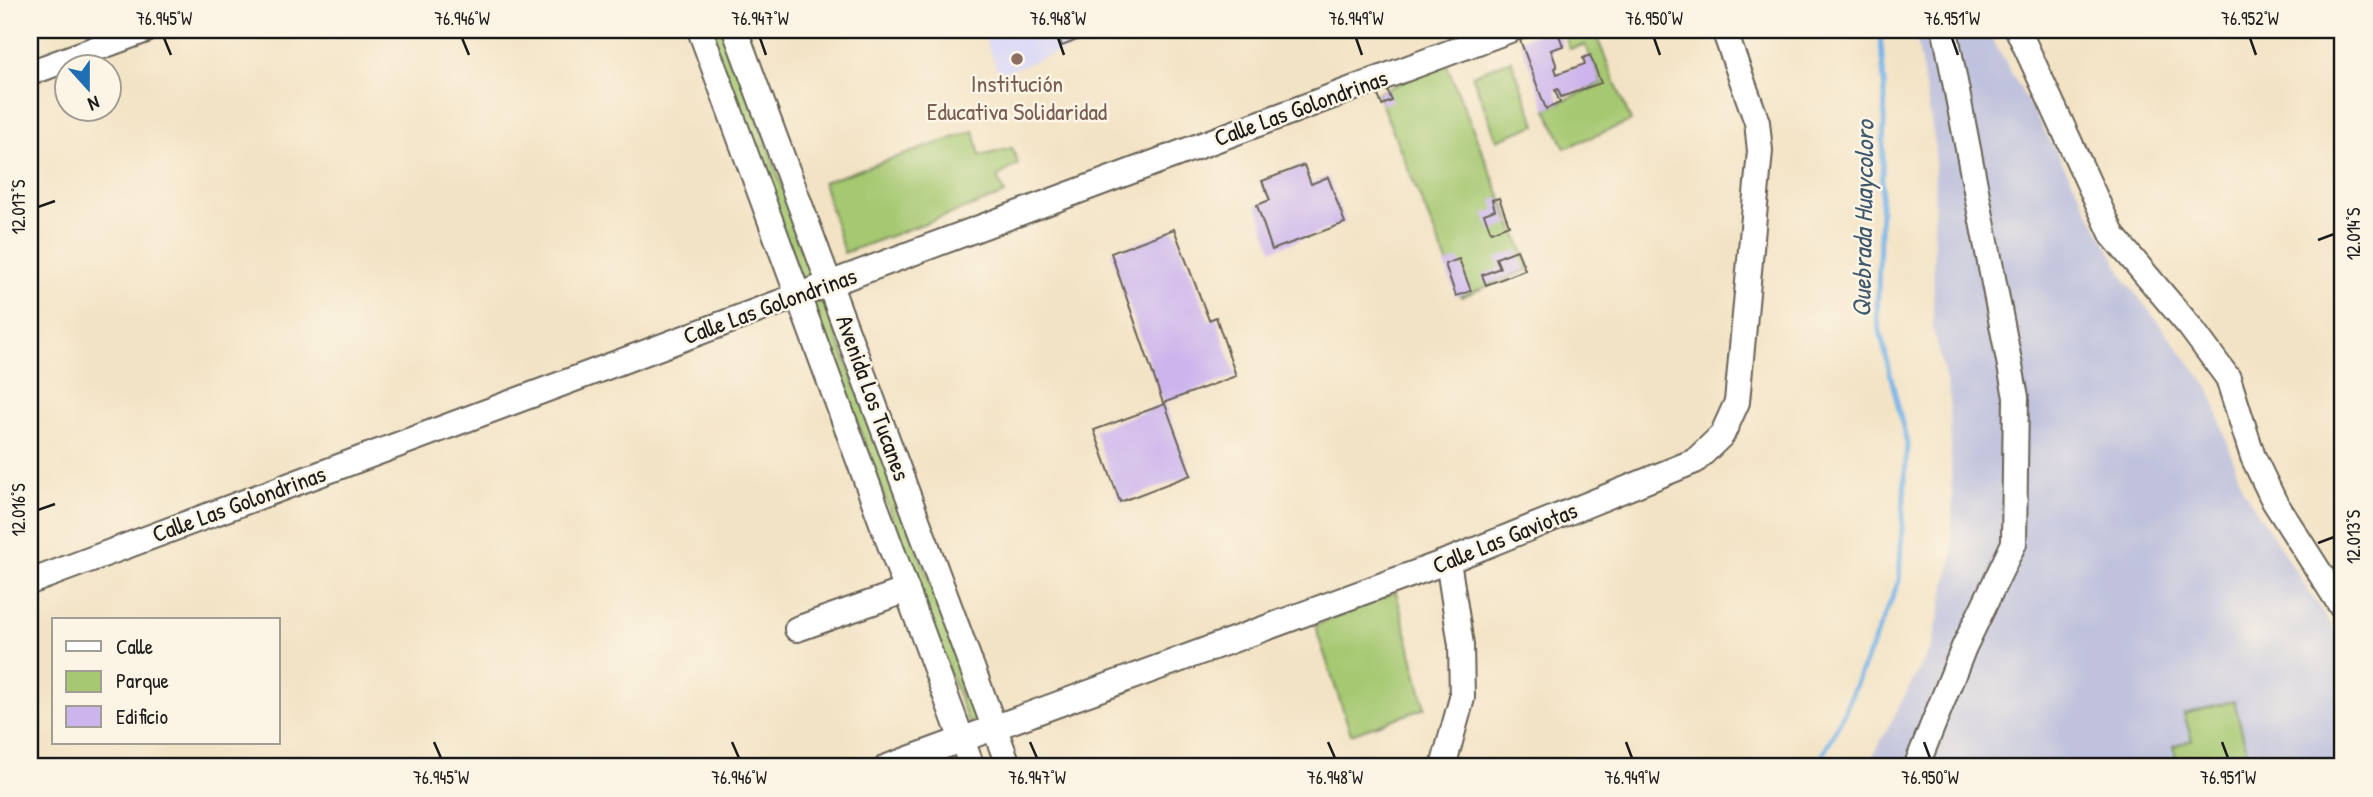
<svg xmlns="http://www.w3.org/2000/svg" width="2373" height="797" viewBox="0 0 2373 797" font-family="'Patrick Hand',sans-serif">
<style>
.built{fill:#d9d7f8}
.industrial{fill:#c0c2dd}
.green{fill:#a5c871;stroke:#607246;stroke-width:2}
.lines{fill:none;stroke-linecap:round;stroke-linejoin:round}
.stream{stroke:#74b2e7;stroke-width:5}
.building{fill:#ccb4ed}
.minor-casing{stroke:#676257;stroke-width:28}
.path{stroke:#676257;stroke-width:3.5;stroke-dasharray:5 5;stroke-linecap:butt}
.minor{stroke:#fff;stroke-width:24}
.ticks{fill:none;stroke:#1c1c1c;stroke-width:2.5}
.education-dot{fill:#8d6e63;stroke:#fcf5e5;stroke-width:2.5}
.labels{text-anchor:middle;stroke-width:5;stroke-linejoin:round;paint-order:stroke}
.education-label{font-size:24px;fill:#785e54;stroke:#fcf5e5}
.street-label{font-size:24px;fill:#1c1c1c;stroke:#fcf5e5}
.water-label{font-size:26px;font-style:italic;fill:#3f586d;stroke:#fcf5e5}
.neatline{fill:none;stroke:#1c1c1c;stroke-width:2.5}
.ticks-label{font-size:18px;text-anchor:middle;fill:#1c1c1c}
</style>
<rect width="100%" height="100%" fill="#fcf5e5"/>
<filter id="ink" filterUnits="userSpaceOnUse"><feTurbulence type="fractalNoise" baseFrequency=".0143" numOctaves="2"/><feDisplacementMap in="SourceGraphic" scale="14" xChannelSelector="R" yChannelSelector="G"/><feConvolveMatrix kernelMatrix="1 2 1 2 8 2 1 2 1" color-interpolation-filters="sRGB"/></filter>
<filter id="wash" filterUnits="userSpaceOnUse"><feTurbulence type="fractalNoise" baseFrequency=".00686" numOctaves="4" result="noise"/><feDisplacementMap in="SourceGraphic" scale="28" xChannelSelector="R" yChannelSelector="G"/><feGaussianBlur stdDeviation="1.57" result="paint"/><feColorMatrix in="noise" values="0 0 0 0 0 0 0 0 0 0 0 0 0 0 0 0 0 1.4 0 .05"/><feComposite in="paint" operator="in"/></filter>
<g filter="url(#wash)">
<rect width="100%" height="100%" fill="#f3e3c5"/>
<path class="built" d="M982,30H1080L1085,42L999,75Z"/>
<path class="industrial" d="M1915,30H1987L2071,178L2126,281L2210,389L2243,490L2343,643V767H1867L1932,645L1953,555L1950,397L1933,329L1935,144Z"/>
<g class="green">
<path d="M707,30H725L814,273L801,279Z"/>
<path d="M1564,30H1594L1631,121L1565,148L1546,109L1601,83L1585,45L1569,49Z"/>
<path d="M1511,60L1536,125L1497,140L1472,75Z"/>
<path d="M1446,63L1530,269L1461,297L1377,93Z"/>
<path d="M974,131L980,156L1012,148L1018,164L997,177L1005,194L844,253L823,182Z"/>
<path d="M820,292L980,714L977,719L970,723L968,722L810,296Z"/>
<path d="M1396,592L1425,708L1351,734L1315,626Z"/>
<path d="M2234,701L2251,767H2179L2173,746L2192,740L2184,714Z"/>
</g>
<g class="lines">
<path class="stream" d="M1817,767L1843,715L1899,581L1907,444L1877,318L1885,96L1880,30"/>
</g>
<g id="blocks">
<g class="building">
<path d="M1056,30H1076L1080,39L1062,46Z"/>
<path d="M1547,30H1557L1563,46L1551,50L1557,67L1555,68L1557,74L1585,64L1583,58L1590,55L1601,83L1561,97L1558,89L1555,90L1560,103L1546,109L1520,40Z"/>
<path d="M1387,89L1392,101L1382,105L1377,93Z"/>
<path d="M1304,165L1311,184L1328,177L1345,223L1272,250L1257,205L1270,200L1262,181Z"/>
<path d="M1499,198L1509,225L1491,232L1484,214L1495,210L1492,200Z"/>
<path d="M1174,229L1209,320L1216,317L1236,376L1163,403L1111,253Z"/>
<path d="M1517,250L1525,270L1486,285L1482,275L1500,268L1496,258Z"/>
<path d="M1459,259L1471,291L1456,296L1445,264Z"/>
<path d="M1165,404L1191,475L1120,502L1094,430Z"/>
</g>
</g>
</g>
<g filter="url(#ink)">
<use href="#blocks" fill-opacity="0" stroke="#676257" stroke-width="2"/>
<g class="lines">
<defs>
<g id="minor">
<path d="M700,30L972,767"/>
<path d="M735,30L1009,767"/>
<path d="M2018,30L2113,236L2191,328L2228,378L2253,457L2274,501L2343,609"/>
<path d="M30,73L146,30"/>
<path d="M30,582L1510,30"/>
<path d="M797,629L907,590"/>
<path d="M887,767L1448,561L1695,461L1722,435L1737,402L1760,151L1757,122L1724,30"/>
<path d="M1443,767L1462,698L1461,645L1448,561"/>
<path d="M1916,767L1964,647L2014,543L2016,397L1945,30"/>
</g>
</defs>
<use href="#minor" class="minor-casing"/>
<path class="path" d="M163,39L188,30"/>
<use href="#minor" class="minor"/>
</g>
</g>
<path class="ticks" d="M164,38L171,55M462,38L469,55M760,38L766,55M1058,38L1064,55M1356,38L1362,55M1654,38L1660,55M1952,38L1958,55M2250,38L2256,55M38,207L55,201M2318,240L2334,234M38,510L55,504M2318,543L2334,537M434,742L441,758M732,742L739,758M1030,742L1037,758M1328,742L1335,758M1626,742L1632,758M1924,742L1930,758M2222,742L2228,758"/>
<circle class="education-dot" cx="1017" cy="59" r="7"/>
<g class="labels">
<g class="education-label">
<text x="1017" y="92">Institución<tspan x="1017" dy="28">Educativa Solidaridad</tspan></text>
</g>
<g class="street-label">
<text transform="translate(1301 108) rotate(-20)" y="8">Calle Las Golondrinas</text>
<text transform="translate(770 306) rotate(-20)" y="8">Calle Las Golondrinas</text>
<text transform="translate(873 398) rotate(70)" y="8">Avenida Los Tucanes</text>
<text transform="translate(239 504) rotate(-20)" y="8">Calle Las Golondrinas</text>
<text transform="translate(1505 538) rotate(-22)" y="8">Calle Las Gaviotas</text>
</g>
<g class="water-label">
<text transform="translate(1863 219) rotate(-89)" y="9">Quebrada Huaycoloro</text>
</g>
</g>
<rect width="2373" height="797" fill="none" stroke="#fcf5e5" stroke-width="77"/>
<rect x="52" y="618" width="228" height="126" fill="#fcf5e5" stroke="#a29e95" stroke-width="2"/>
<rect x="66" y="641" width="35" height="10" fill="#ffffff" stroke="#a29e95" stroke-width="2"/>
<text x="116" y="654" font-size="21" fill="#1c1c1c">Calle</text>
<rect x="66" y="671" width="35" height="21" fill="#a5c871" stroke="#a29e95" stroke-width="2"/>
<text x="116" y="688" font-size="21" fill="#1c1c1c">Parque</text>
<rect x="66" y="706" width="35" height="21" fill="#ccb4ed" stroke="#a29e95" stroke-width="2"/>
<text x="116" y="724" font-size="21" fill="#1c1c1c">Edificio</text>
<g transform="translate(88 88) rotate(159)"><circle r="33" fill="#fcf5e5" stroke="#a29e95" stroke-width="2"/>
<path d="M0-5L12 26L0 18L-12 26Z" fill="#1f6fb2"/>
<text y="-10" font-size="19" font-weight="bold" text-anchor="middle" fill="#1c1c1c">N</text>
</g>
<rect x="38" y="38" width="2296" height="720" class="neatline"/>
<g class="ticks-label">
<text x="164" y="25">76.945°W</text>
<text x="462" y="25">76.946°W</text>
<text x="760" y="25">76.947°W</text>
<text x="1058" y="25">76.948°W</text>
<text x="1356" y="25">76.949°W</text>
<text x="1654" y="25">76.950°W</text>
<text x="1952" y="25">76.951°W</text>
<text x="2250" y="25">76.952°W</text>
<text transform="translate(19 207) rotate(-90)" y="6">12.017°S</text>
<text transform="translate(2354 234) rotate(-90)" y="6">12.014°S</text>
<text transform="translate(19 510) rotate(-90)" y="6">12.016°S</text>
<text transform="translate(2354 537) rotate(-90)" y="6">12.013°S</text>
<text x="441" y="784">76.945°W</text>
<text x="739" y="784">76.946°W</text>
<text x="1037" y="784">76.947°W</text>
<text x="1335" y="784">76.948°W</text>
<text x="1632" y="784">76.949°W</text>
<text x="1930" y="784">76.950°W</text>
<text x="2228" y="784">76.951°W</text>
</g>
</svg>
